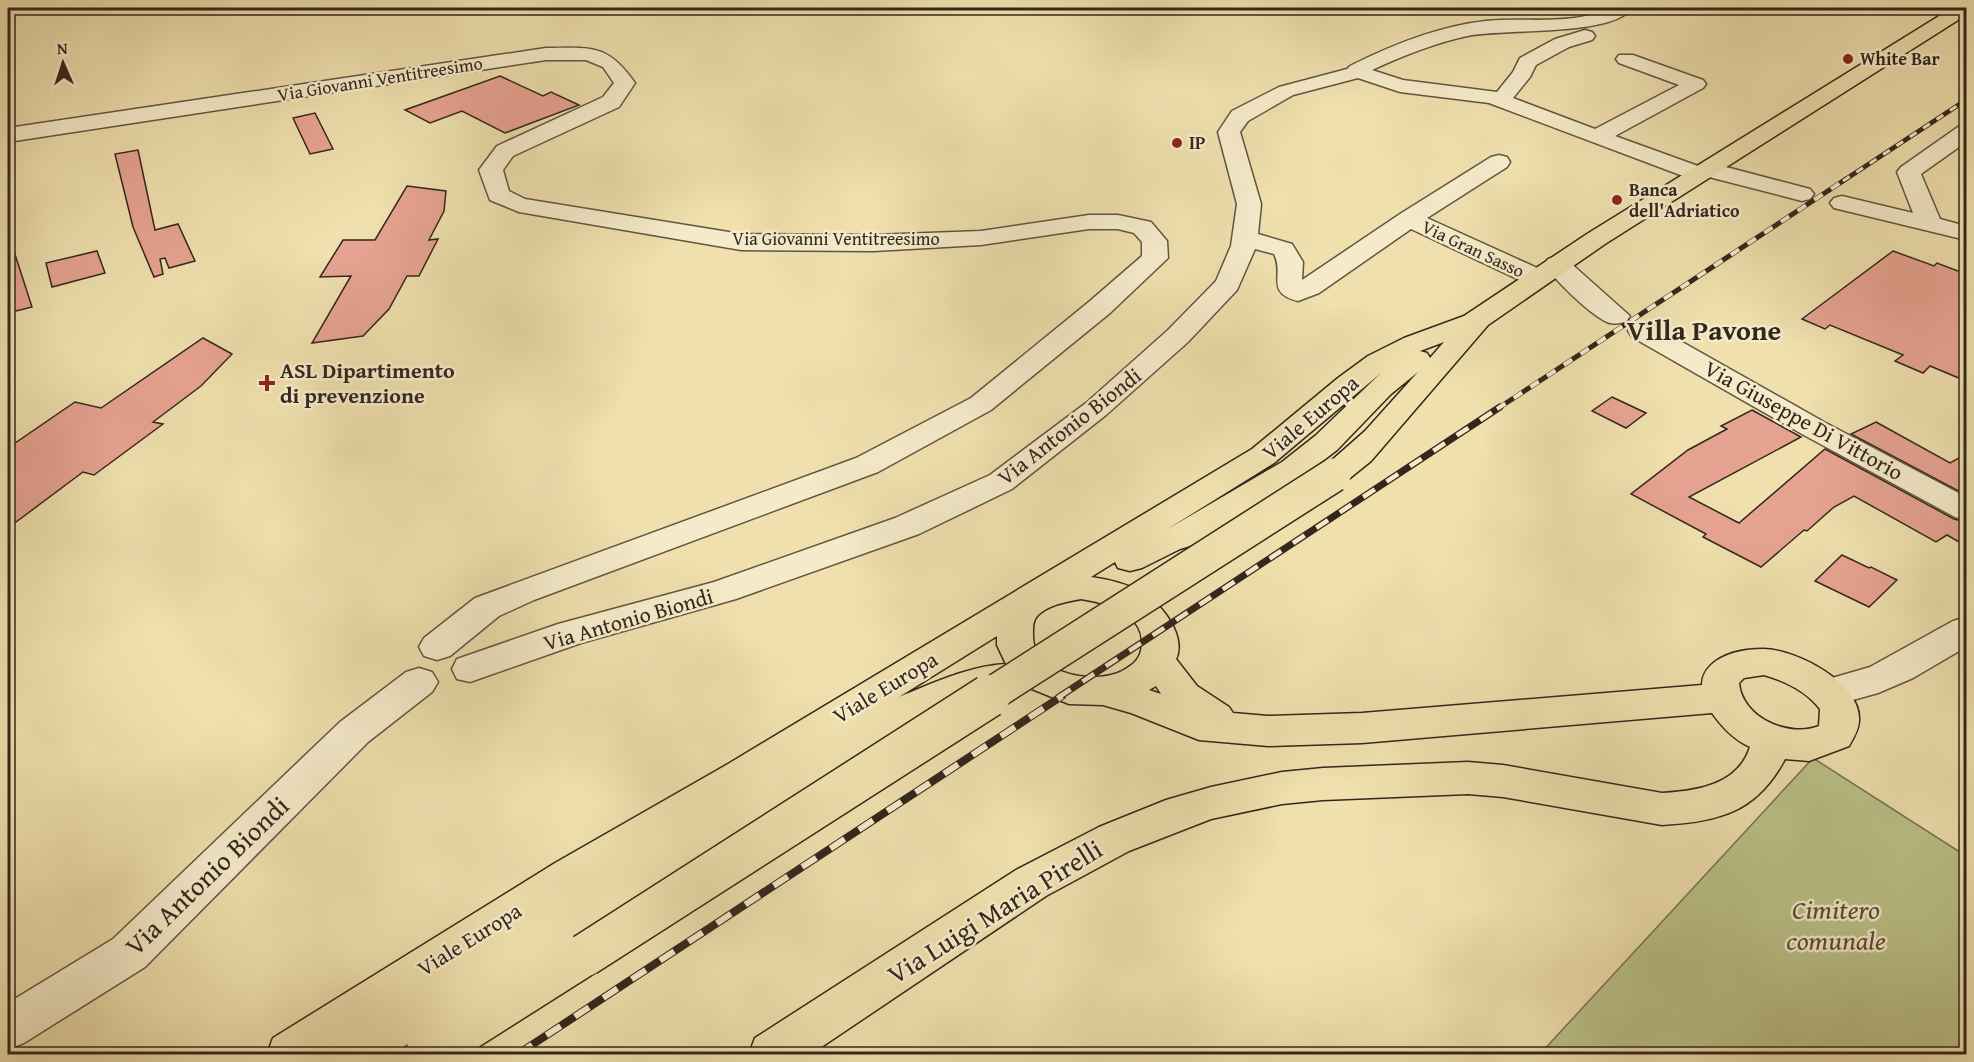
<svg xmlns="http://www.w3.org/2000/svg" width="1974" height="1062" viewBox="0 0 1974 1062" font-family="'Gentium Book Plus',serif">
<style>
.green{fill:#bbc289;stroke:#777452;stroke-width:1.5}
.building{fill:#e7a392;stroke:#33271c;stroke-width:1.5}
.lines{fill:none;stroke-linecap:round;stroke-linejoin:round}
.minor-casing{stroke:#625540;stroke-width:3}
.major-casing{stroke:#33271c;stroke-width:3}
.minor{fill:#f5ebca;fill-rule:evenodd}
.major{fill:#efe0ae;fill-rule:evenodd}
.rail-far3-casing{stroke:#33271c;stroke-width:4.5}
.rail-far2-casing{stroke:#33271c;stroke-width:5}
.rail-far1-casing{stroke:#33271c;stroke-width:7}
.rail-casing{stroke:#33271c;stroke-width:8}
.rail-far3{stroke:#f5ebca;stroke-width:3;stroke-dasharray:8;stroke-linecap:butt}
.rail-far2{stroke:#f5ebca;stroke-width:4;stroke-dasharray:10;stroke-linecap:butt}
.rail-far1{stroke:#f5ebca;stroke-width:4.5;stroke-dasharray:14;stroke-linecap:butt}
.rail{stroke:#f5ebca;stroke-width:6;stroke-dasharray:17;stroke-linecap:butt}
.major-bridge-far1-casing{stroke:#33271c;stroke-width:36;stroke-linecap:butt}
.major-bridge-casing{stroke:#33271c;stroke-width:45;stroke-linecap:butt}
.major-bridge-far1{stroke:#efe0ae;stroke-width:33}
.major-bridge{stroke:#efe0ae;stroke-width:42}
.poi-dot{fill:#8f2418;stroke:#f5ebca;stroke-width:2}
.labels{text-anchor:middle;stroke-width:5;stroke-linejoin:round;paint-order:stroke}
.far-poi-label{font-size:18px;font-weight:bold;fill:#33271c;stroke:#f5ebca;text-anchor:start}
.far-street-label{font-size:18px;fill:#33271c;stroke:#f5ebca}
.poi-label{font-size:22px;font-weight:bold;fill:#33271c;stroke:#f5ebca;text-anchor:start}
.street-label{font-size:22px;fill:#33271c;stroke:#f5ebca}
.near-street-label{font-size:27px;fill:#33271c;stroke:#f5ebca}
.near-park-label{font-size:27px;font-style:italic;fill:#554e37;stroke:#f5ebca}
.district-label{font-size:28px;font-weight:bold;fill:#33271c;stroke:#f5ebca}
</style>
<rect width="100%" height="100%" fill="#efe0ae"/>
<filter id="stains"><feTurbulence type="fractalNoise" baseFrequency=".00333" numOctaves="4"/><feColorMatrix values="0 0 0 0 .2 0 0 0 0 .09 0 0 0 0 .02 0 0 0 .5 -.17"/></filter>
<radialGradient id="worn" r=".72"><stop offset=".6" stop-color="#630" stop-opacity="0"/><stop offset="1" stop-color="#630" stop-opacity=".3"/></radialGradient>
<path class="green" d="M1813,758L1966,856V1054H1540Z"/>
<g class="building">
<path d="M500,76L543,96L551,92L579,105L505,133L462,111L430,123L405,110Z"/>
<path d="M315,113L333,149L310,154L293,118Z"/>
<path d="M138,150L155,230L178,224L195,261L169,268L165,258L160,259L163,274L154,277L133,227L115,154Z"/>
<path d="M407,186L446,191L444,211L429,240L438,239L419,276H407L389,309L363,336L312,343L351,276L320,277L343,240H375Z"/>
<path d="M12,245L32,307L8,313V246Z"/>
<path d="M97,251L105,273L52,287L46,263Z"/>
<path d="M1893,251L1934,266L1937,263L1966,274V381L1930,366L1923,373L1895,361L1903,355L1830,325L1825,329L1802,319Z"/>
<path d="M203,338L232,354L201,386L153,422L163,424L94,475L83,472L8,528V448L75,402L101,408Z"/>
<path d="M1612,397L1646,413L1626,428L1592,411Z"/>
<path d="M1752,410L1801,437L1689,497L1739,523L1825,449L1954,519L1966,522V546L1947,535L1936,542L1854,496L1834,507L1807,531L1804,530L1761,567L1703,537L1706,534L1631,494L1688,450L1727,429L1721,426Z"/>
<path d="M1876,422L1950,463L1966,454V495L1851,434Z"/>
<path d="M1842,555L1869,568L1871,567L1897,580L1869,607L1815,581Z"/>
</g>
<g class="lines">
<defs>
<g id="minor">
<path d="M1609,8H1632C1612,37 1503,28 1467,36C1435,43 1402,56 1372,70L1403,80L1497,92L1513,72L1520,58L1555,39L1585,30L1592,32L1595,36L1592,40L1569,47L1536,65L1530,77L1513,98L1595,129L1679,85L1619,63L1616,59L1619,55H1633L1703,80L1706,84L1703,88L1615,136L1698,166L1707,162L1810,189L1814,194L1810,199L1802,201L1709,177L1699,181L1691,179L1489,103L1400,92L1358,78L1293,95L1248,121L1240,132L1261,204L1258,234L1292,244L1303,262L1302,280L1400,214L1491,157L1499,155L1507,157L1510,162L1507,167L1427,218L1546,272L1550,278L1546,284L1537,286L1528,284L1411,229L1319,293L1298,301C1264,292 1285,275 1274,254L1255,249L1237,290L1188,342L1106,415L1012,489L919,534L736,599L581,643L470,682L457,679L452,669L457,659L558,624L714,582L895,518L990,475L1086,403L1168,330L1216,281L1231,246L1237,204L1218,132L1232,111L1279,87L1347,69L1350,66C1392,45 1439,26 1486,21C1526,17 1573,26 1609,8Z"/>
<path d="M546,48C591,48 607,43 635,83L619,107L513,156L503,170L509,191L525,199L741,234L874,235L981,231L1089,215H1118L1151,222L1167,241L1168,258L1110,313L991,410L878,472L534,600L499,616L450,656L437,660L424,656L419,647L424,638L475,598L856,458L971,398L1090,301L1142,256V242L1134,233L1118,229H1089L981,245L874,251L741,250L519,212L490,200L479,170L497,146L603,97L614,83L603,67L586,60H546L8,142V128Z"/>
<path d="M1966,125V142L1921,174L1940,219L1966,226V240L1834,208L1830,203L1834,198L1842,196L1913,213L1897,172L1901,167L1958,127Z"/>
<path d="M1557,256L1566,259L1630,316L1626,322C1619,323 1614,325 1607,322C1589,314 1555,280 1544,264L1548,259Z"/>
<path d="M1642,323L1652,325L1824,422L1966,497V520L1955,517L1802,434L1632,337L1628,331L1632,325Z"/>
<path d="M1966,617V647L1913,678L1878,693L1828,707L1815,703L1809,693L1815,683L1870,667L1953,621Z"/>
<path d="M419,668L432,672L438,682L432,692L368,742L145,967L24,1043L8,1049V1003L113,939L340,722L406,672Z"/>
</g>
<path id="major" d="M1952,8H1966V15L1605,244L1488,325L1371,461L1345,482L1334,485L1323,482L1318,475L1323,468L1365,431L1418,372L1391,394L1337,450L1287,488L1196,544L1180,549L1142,568L1130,571L1118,568L1115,562L1091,577C1127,582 1157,593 1174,628C1178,637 1181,649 1176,659L1197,686L1229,707L1233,713L1268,716L1362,713L1702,685C1702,677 1705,671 1711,665C1724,653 1744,649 1763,649C1795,649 1862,683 1859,721C1859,729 1853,739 1849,746L1809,761L1785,759C1757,812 1719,822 1662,825L1503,797L1468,794L1323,800L1282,804L1211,819L1129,851L1046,896L811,1054H749L755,1038L1016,870L1099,827L1166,800L1211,787L1282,772L1323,768L1468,762L1503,765L1662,793C1697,791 1738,785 1750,747C1734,740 1722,727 1712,713L1362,743L1268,746L1199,740L1131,713L1103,705L1069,704L1027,687L977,696L925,717L572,940L585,935L601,941L607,955L601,969L467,1054H404L408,1044L391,1054H267L273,1038L555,863L728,764L1252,449L1338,378L1368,356L1404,338L1464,316L1587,234ZM1444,342L1430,358L1427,353L1420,351ZM1381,373L1315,436L1282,462L1166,530L1274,463ZM1081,599C1105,603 1143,612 1142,644C1141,658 1135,664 1122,671C1113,676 1101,677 1091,677C1066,676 1034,666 1033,637C1033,629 1032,621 1038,615C1050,604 1066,602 1081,599ZM997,636V645L1006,664C969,666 933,683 899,697ZM1764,675C1785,681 1807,692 1820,709L1819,726C1789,738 1742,718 1739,683L1744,678ZM1156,686L1161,694L1149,690Z"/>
</defs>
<use href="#minor" class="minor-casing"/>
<use href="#major" class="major-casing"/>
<use href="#minor" class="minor"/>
<use href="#major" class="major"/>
<defs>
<path id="rail-far3" d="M1843,181L1966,100"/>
<path id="rail-far2" d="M1497,409L1846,179"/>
<path id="rail-far1" d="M1059,697L1500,407"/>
<path id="rail" d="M518,1054L1062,696"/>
</defs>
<use href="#rail-far3" class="rail-far3-casing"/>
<use href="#rail-far2" class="rail-far2-casing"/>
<use href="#rail-far1" class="rail-far1-casing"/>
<use href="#rail" class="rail-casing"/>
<use href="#rail-far3" class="rail-far3"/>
<use href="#rail-far2" class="rail-far2"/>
<use href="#rail-far1" class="rail-far1"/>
<use href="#rail" class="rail"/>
<defs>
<path id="major-bridge-far1" d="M987,697L1334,475"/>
<path id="major-bridge" d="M585,955L989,696"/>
</defs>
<use href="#major-bridge-far1" class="major-bridge-far1-casing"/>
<use href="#major-bridge" class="major-bridge-casing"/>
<use href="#major-bridge-far1" class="major-bridge-far1"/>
<use href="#major-bridge" class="major-bridge"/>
</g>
<g class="poi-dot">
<circle cx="1848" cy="59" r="6"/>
<circle cx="1177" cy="143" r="6"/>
<circle cx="1617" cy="200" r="6"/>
<path d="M264 374h6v6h6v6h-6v6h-6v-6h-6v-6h6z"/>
</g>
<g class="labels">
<g class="far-poi-label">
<text x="1860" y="65">White Bar</text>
<text x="1189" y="149">IP</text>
<text x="1629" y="196">Banca<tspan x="1629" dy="21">dell'Adriatico</tspan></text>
</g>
<g class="far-street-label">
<text transform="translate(380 79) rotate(-9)" y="6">Via Giovanni Ventitreesimo</text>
<text x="836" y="245">Via Giovanni Ventitreesimo</text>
<text transform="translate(1473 249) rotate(25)" y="6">Via Gran Sasso</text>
</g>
<g class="poi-label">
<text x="280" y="378">ASL Dipartimento<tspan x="280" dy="25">di prevenzione</tspan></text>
</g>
<g class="street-label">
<text transform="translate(1310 417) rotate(-40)" y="8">Viale Europa</text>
<text transform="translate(1804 420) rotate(29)" y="8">Via Giuseppe Di Vittorio</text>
<text transform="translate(1069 426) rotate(-38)" y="8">Via Antonio Biondi</text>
<text transform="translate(628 619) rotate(-16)" y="8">Via Antonio Biondi</text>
<text transform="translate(885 687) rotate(-31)" y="8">Viale Europa</text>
<text transform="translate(469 939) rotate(-32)" y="8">Viale Europa</text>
</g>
<g class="near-street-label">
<text transform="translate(207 876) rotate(-44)" y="9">Via Antonio Biondi</text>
<text transform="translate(995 912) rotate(-32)" y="9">Via Luigi Maria Pirelli</text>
</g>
<g class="near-park-label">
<text x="1836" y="919">Cimitero<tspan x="1836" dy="31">comunale</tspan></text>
</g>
<g class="district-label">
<text x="1704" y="340">Villa Pavone</text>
</g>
</g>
<rect width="1974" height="1062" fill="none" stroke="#efe0ae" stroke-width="30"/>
<rect x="9" y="9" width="1956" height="1044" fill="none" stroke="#33271c" stroke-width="3"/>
<rect x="15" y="15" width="1944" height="1032" fill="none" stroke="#33271c" stroke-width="1.5"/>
<g transform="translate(63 63) rotate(357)" stroke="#f5ebca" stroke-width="4.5" paint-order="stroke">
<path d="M0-4.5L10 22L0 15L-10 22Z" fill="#33271c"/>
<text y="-9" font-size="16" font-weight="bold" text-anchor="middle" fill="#33271c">N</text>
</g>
<rect width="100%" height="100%" filter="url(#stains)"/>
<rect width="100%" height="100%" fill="url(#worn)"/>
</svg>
